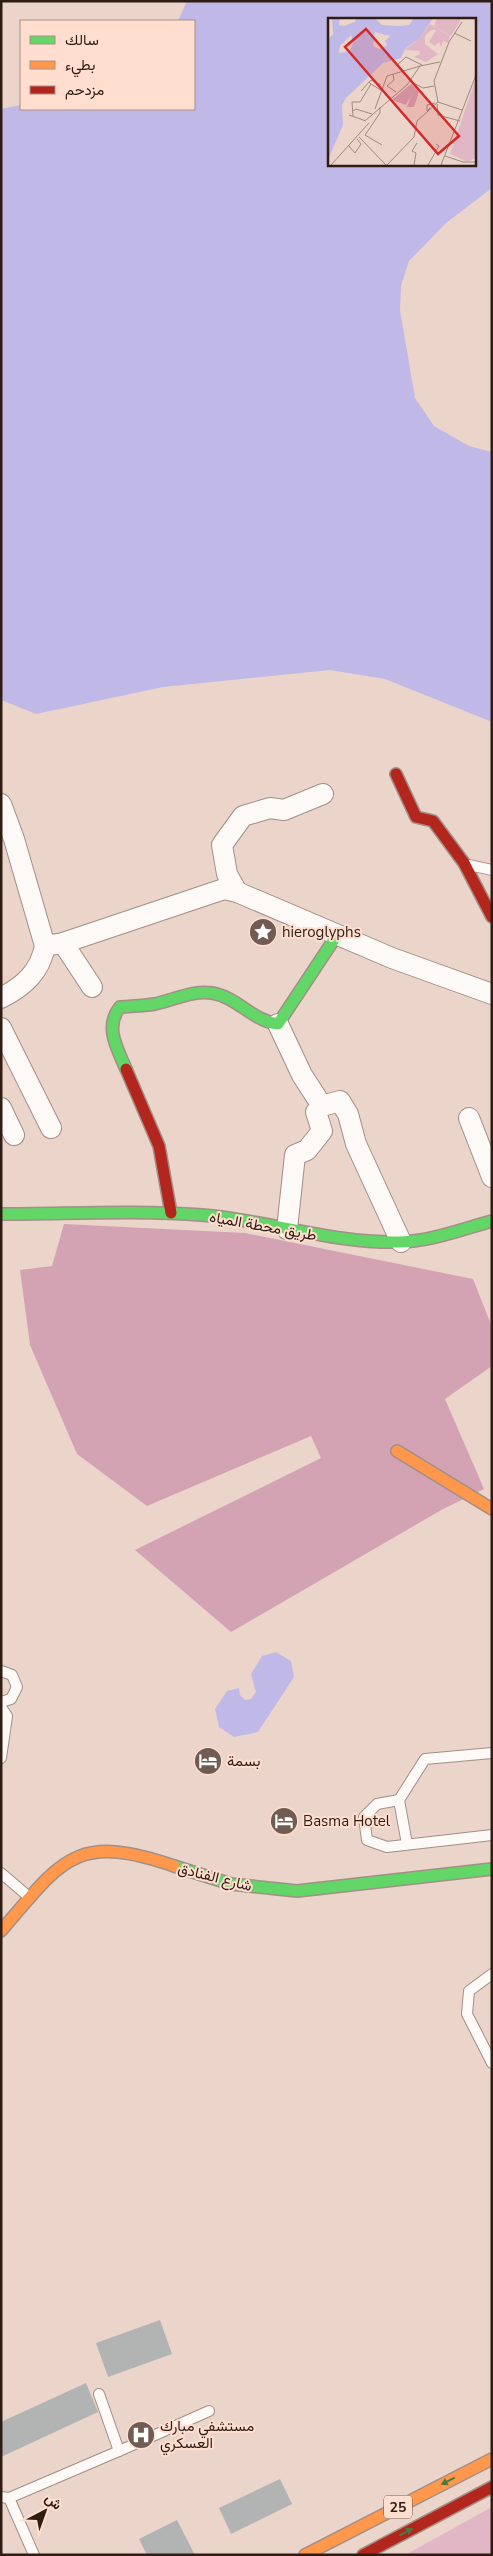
<svg xmlns="http://www.w3.org/2000/svg" width="493" height="2556" viewBox="0 0 493 2556" font-family="'Nunito Sans',Vazirmatn,sans-serif">
<style>
.green{fill:#e2b7c5}
.forest{fill:#d3a3b4}
.water{fill:#c0b9e7;fill-rule:evenodd}
.building{fill:#b2b4b3}
.lines{fill:none;stroke-linecap:round;stroke-linejoin:round}
.lane-casing{stroke:#a28f86;stroke-width:12}
.street-casing{stroke:#a28f86;stroke-width:22}
.fast-casing{stroke:#a28f86;stroke-width:14}
.slow-casing{stroke:#a28f86;stroke-width:14}
.jam-casing{stroke:#a28f86;stroke-width:14}
.lane{stroke:#fcf9f7;stroke-width:10}
.street{stroke:#fcf9f7;stroke-width:20}
.fast{stroke:#63d668;stroke-width:11}
.slow{stroke:#ff974d;stroke-width:11}
.jam{stroke:#b3261e;stroke-width:11}
.oneway{fill:#49793e}
.labels{text-anchor:middle;stroke-width:4;stroke-linejoin:round;paint-order:stroke}
.shield{fill:#ffded0;stroke:#6d564c;stroke-width:1}
.shield-label{font-size:14px;font-weight:bold;fill:#2f1c13}
.poi-label{font-size:15px;fill:#2f1c13;stroke:#ffded0;text-anchor:start}
.street-label{font-size:15px;fill:#2f1c13;stroke:#ffded0}
.inset-river{fill:none;stroke:#c0b9e7;stroke-width:2.5}
.inset-road{fill:none;stroke:#a08a80;stroke-width:1}
.view{fill:#d62828;fill-opacity:0.15;stroke:#d62828;stroke-width:2.5}
.inset-edge{fill:none;stroke:#2f1c13;stroke-width:2.5}
</style>
<rect width="100%" height="100%" fill="#ebd4c9"/>
<path class="green" d="M492,2507V2555H405Z"/>
<path class="forest" d="M64,1224L245,1233L473,1279L492,1327V1366L445,1399L484,1489L443,1509L231,1632L135,1550L321,1458L311,1436L147,1506L77,1454L30,1345L20,1270L52,1266Z"/>
<g class="water">
<path d="M187,1H492V188L446,223L409,261L401,286L400,310L415,398L434,426L469,446L492,452V722L385,679L330,670L163,687L36,714L1,700V109L21,105V109H194V21H178ZM329,19H474V164H329Z"/>
<path d="M276,1652L291,1661L294,1677L258,1732L234,1737L219,1727L215,1709L227,1691L239,1688L240,1695L245,1700L251,1699L256,1692L251,1674L262,1656Z"/>
</g>
<g class="building">
<path d="M160,2320L172,2354L108,2377L96,2343Z"/>
<path d="M86,2383L98,2412L1,2457V2422Z"/>
<path d="M280,2479L292,2504L231,2534L219,2508Z"/>
<path d="M177,2520L195,2555H147L139,2539Z"/>
</g>
<g class="lines">
<defs>
<g id="lane">
<path d="M469,865L492,870"/>
<path d="M1,1671L12,1675L17,1687L11,1699L1,1702"/>
<path d="M1,1707L7,1716L1,1758"/>
<path d="M492,1753L425,1759L399,1800L377,1804L364,1817L367,1840L387,1847L492,1835"/>
<path d="M399,1800L407,1844"/>
<path d="M1,1873L28,1896"/>
<path d="M492,1974L469,1991L467,2014L492,2063"/>
<path d="M119,2451L209,2411"/>
<path d="M1,2497L9,2498L119,2451L99,2394"/>
<path d="M9,2498L34,2555"/>
</g>
<g id="street">
<path d="M1,804L14,839L45,946C40,972 24,986 1,998"/>
<path d="M237,892L227,874L222,845L243,816L270,808L284,810L323,794"/>
<path d="M63,943L92,987"/>
<path d="M45,946L63,943L224,889L237,892L392,958L492,994"/>
<path d="M278,1024L302,1075L322,1106L316,1112L322,1131L307,1150L295,1155L287,1229"/>
<path d="M1,1028L51,1128"/>
<path d="M322,1106L340,1101L348,1114L356,1144L401,1242"/>
<path d="M1,1108L14,1135"/>
<path d="M469,1118L492,1177"/>
</g>
<g id="fast">
<path d="M126,1069C117,1048 104,1027 120,1007C132,1006 143,1006 155,1004C173,1000 193,990 212,993C237,997 253,1021 278,1024L337,935"/>
<path d="M1,1214C68,1214 135,1210 202,1215C268,1220 333,1244 400,1242C432,1241 462,1229 492,1221"/>
<path d="M174,1866L231,1884L297,1891L492,1869"/>
</g>
<g id="slow">
<path d="M397,1451L492,1509"/>
<path d="M1,1931C62,1860 75,1832 174,1866"/>
<path d="M305,2555L492,2459"/>
</g>
<g id="jam">
<path d="M396,774L416,817L433,821L464,863L492,917"/>
<path d="M126,1069L159,1146L171,1213"/>
<path d="M363,2555L492,2487"/>
</g>
</defs>
<use href="#lane" class="lane-casing"/>
<use href="#street" class="street-casing"/>
<use href="#fast" class="fast-casing"/>
<use href="#slow" class="slow-casing"/>
<use href="#jam" class="jam-casing"/>
<use href="#lane" class="lane"/>
<use href="#street" class="street"/>
<use href="#fast" class="fast"/>
<use href="#slow" class="slow"/>
<use href="#jam" class="jam"/>
</g>
<defs><path id="oneway-solid" d="M-6-.8H1V-3.2L6.5 0L1 3.2V.8H-6Z" transform="scale(1.25)"/></defs>
<g class="oneway">
<use href="#oneway-solid" transform="translate(448 2481) rotate(153)"/>
<use href="#oneway-solid" transform="translate(406 2532) rotate(-28)"/>
</g>
<defs>
<symbol id="sight-disc" viewBox="-11 -11 22 22"><circle r="9.5" fill="#715c53" stroke="#ffded0"/><path d="M0-6L1.8-2.2L6-1.7L2.9 1.2L3.7 5.4L0 3.3L-3.7 5.4L-2.9 1.2L-6-1.7L-1.8-2.2Z" fill="#fff"/></symbol>
<symbol id="hotel-disc" viewBox="-11 -11 22 22"><circle r="9.5" fill="#715c53" stroke="#ffded0"/><path d="M-6-4.5h1.5V1H6V5H4.5V3h-9V5H-6ZM-4 0a1.8 1.8 0 1 1 3.6 0ZM.5 0V-2.5h3Q6-2.5 6 0Z" fill="#fff"/></symbol>
<symbol id="hospital-disc" viewBox="-11 -11 22 22"><circle r="9.5" fill="#715c53" stroke="#ffded0"/><path d="M-5-5h3v3.5h4V-5h3V5h-3V1.5h-4V5h-3Z" fill="#fff"/></symbol>
</defs>
<g fill-rule="evenodd">
<use href="#sight-disc" x="247" y="916" width="32" height="32"/>
<use href="#hotel-disc" x="192" y="1745" width="32" height="32"/>
<use href="#hotel-disc" x="268" y="1805" width="32" height="32"/>
<use href="#hospital-disc" x="125" y="2419" width="32" height="32"/>
</g>
<g class="labels">
<rect class="shield" x="384" y="2495.5" width="28" height="23" rx="4"/>
<g class="shield-label">
<text x="398" y="2512">25</text>
</g>
<g class="poi-label">
<text x="282" y="937">hieroglyphs</text>
<text x="227" y="1766">بسمة</text>
<text x="303" y="1826">Basma Hotel</text>
<text x="160" y="2431">مستشفي مبارك<tspan x="160" dy="17">العسكري</tspan></text>
</g>
<g class="street-label">
<text transform="translate(263 1226) rotate(10)" y="5">طريق محطة المياه</text>
<text transform="translate(215 1877) rotate(14)" y="5">شارع الفنادق</text>
</g>
</g>
<g transform="translate(328 18)">
<rect width="148" height="148" fill="#ebd4c9"/>
<path d="M109,0H132V3L123,18L106,8ZM102,6L122,18L120,25L115,23L113,29L111,24L107,28L101,24L108,12H103L97,18V26L110,36L98,44L86,39L92,36L91,33L77,32L92,20ZM147,63V140L140,144L122,136Z" fill="#e2b7c5"/>
<path d="M83,66L91,74L86,89H79L83,78L78,87L64,82Z" fill="#d3a3b4"/>
<path d="M4,0H12L11,7L16,8L27,4L28,0H47L54,7L72,8L81,7L86,0H105L92,20L77,31L73,40L55,45L18,80L14,87L15,107L0,142V21L5,16ZM47,14L62,18L57,23L59,27L51,31L45,28ZM23,17L25,25L22,33L11,35L12,28Z" fill="#c0b9e7" fill-rule="evenodd"/>
<path class="inset-river" d="M56,16L79,14L99,0"/>
<path class="inset-road" d="M126,15L143,23M68,48L78,39L94,47M65,56L66,62L59,68L68,74M82,63L95,70L106,68M43,66L59,76M33,73L43,62L53,67M110,84L134,92M109,86L110,97L132,103M52,89V95L37,117L54,127M102,90L99,93V87L107,85M47,91L59,58L92,48M25,93L28,91L44,96M21,97L38,103M25,98L24,84H32L43,66L41,64M38,102L79,67L92,48L112,44M31,119L58,147M20,127L27,135L33,126L29,121M117,138L135,144H148M3,147L41,105M59,147L86,119L89,103L110,84L106,63L121,24L134,4M86,147L88,135L84,133L89,125M100,147L111,128L108,126M113,147L148,57"/>
<path class="view" d="M38,11L131,118L110,136L17,29Z"/>
<rect width="148" height="148" class="inset-edge"/>
</g>
<rect width="493" height="2556" fill="none" stroke="#2f1c13" stroke-width="5"/>
<rect x="20" y="20" width="175" height="90" fill="#ffded0" stroke="#ac9084"/>
<rect x="30" y="36" width="25" height="8" fill="#63d668" stroke="#ac9084"/>
<text x="65" y="45" font-size="15" fill="#2f1c13">سالك</text>
<rect x="30" y="61" width="25" height="8" fill="#ff974d" stroke="#ac9084"/>
<text x="65" y="70" font-size="15" fill="#2f1c13">بطيء</text>
<rect x="30" y="86" width="25" height="8" fill="#b3261e" stroke="#ac9084"/>
<text x="65" y="95" font-size="15" fill="#2f1c13">مزدحم</text>
<g transform="translate(45 2511) rotate(41)" stroke="#ffded0" stroke-width="4" paint-order="stroke">
<path d="M0-4L9 19L0 12L-9 19Z" fill="#2f1c13"/>
<text y="-8" font-size="14" font-weight="bold" text-anchor="middle" fill="#2f1c13">ش</text>
</g>
</svg>
